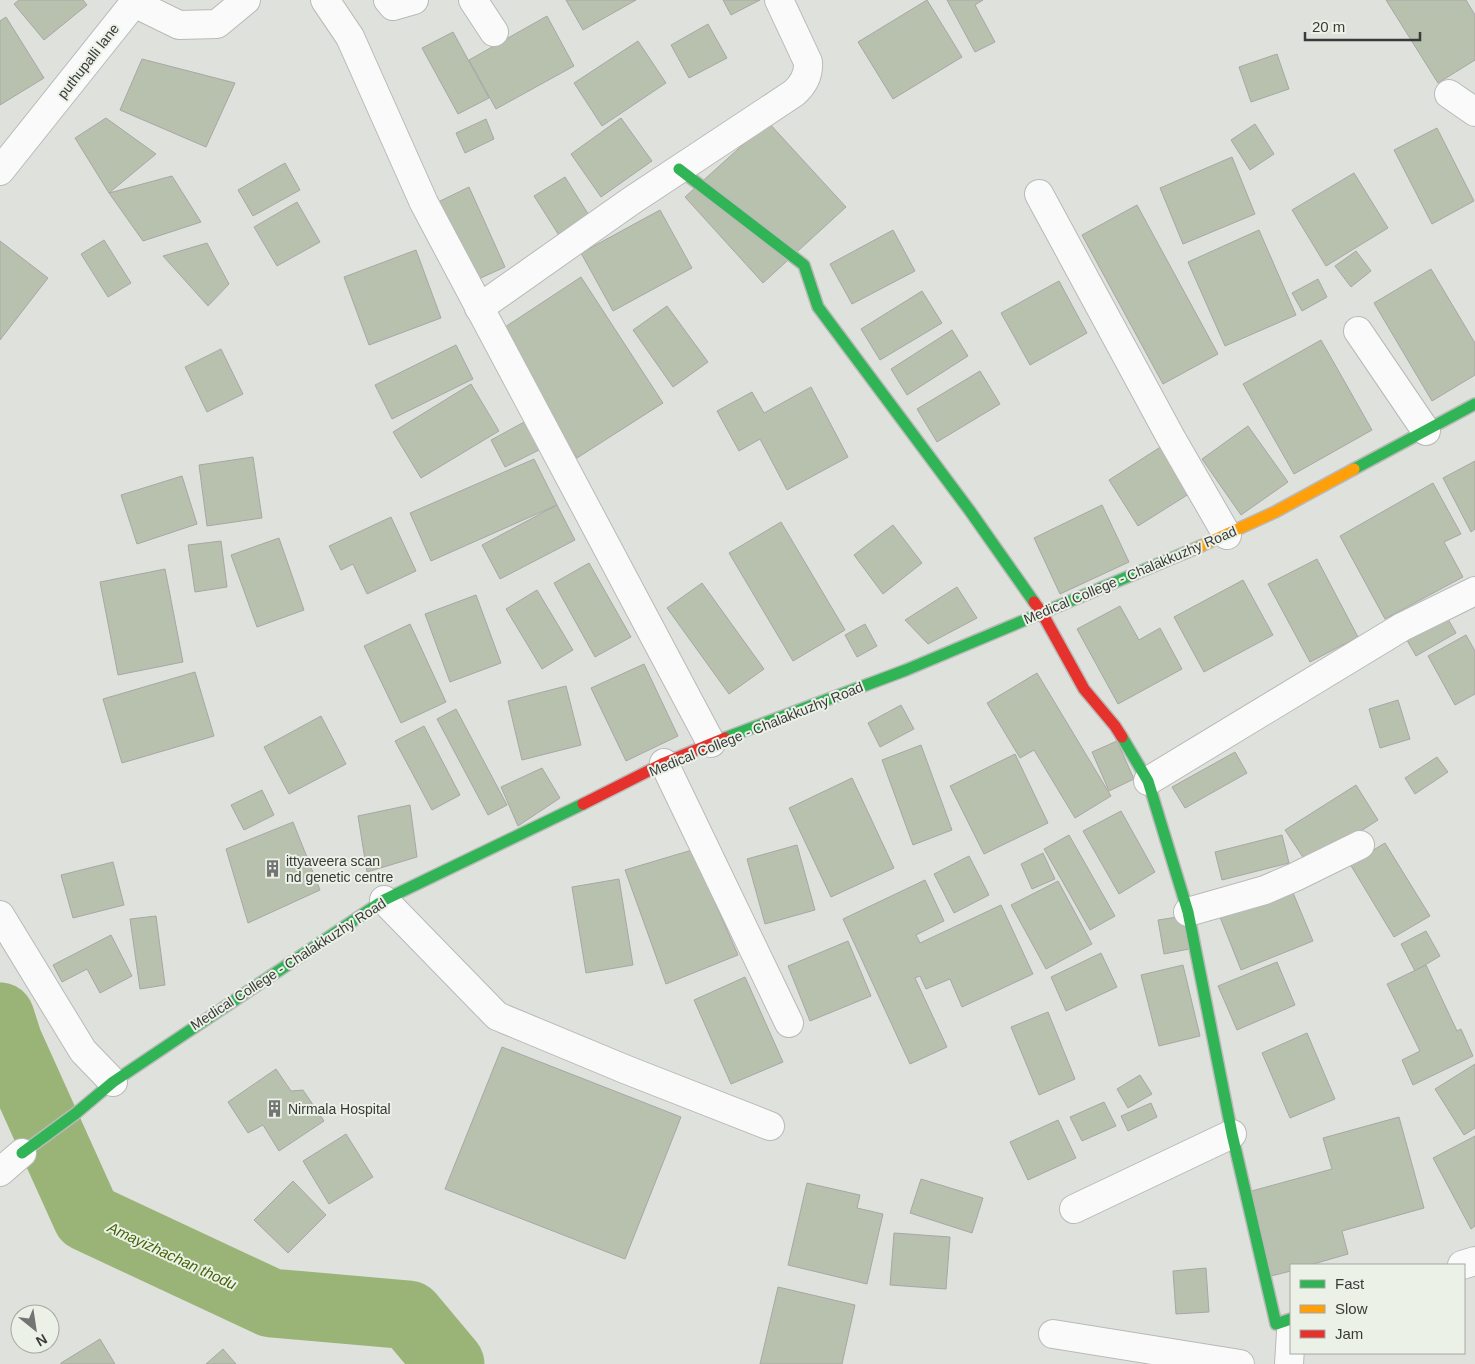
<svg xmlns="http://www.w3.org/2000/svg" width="1475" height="1364" viewBox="0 0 1475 1364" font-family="Arial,sans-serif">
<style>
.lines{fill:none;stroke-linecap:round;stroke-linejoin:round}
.river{stroke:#9ab478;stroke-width:69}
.building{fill:#b8c0ae;stroke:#a7a8a5}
.street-casing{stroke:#b9bab8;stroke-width:30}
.fast-casing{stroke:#b9bab8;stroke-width:14}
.slow-casing{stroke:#b9bab8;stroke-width:14}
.jam-casing{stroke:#b9bab8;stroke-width:14}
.street{stroke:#fafafa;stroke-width:28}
.fast{stroke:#30b455;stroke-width:11}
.slow{stroke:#ff9f0a;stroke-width:11}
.jam{stroke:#e5322d;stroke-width:11}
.labels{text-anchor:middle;stroke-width:4;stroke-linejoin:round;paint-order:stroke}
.street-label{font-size:14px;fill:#393b38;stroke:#ecf1e8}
.poi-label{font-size:14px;fill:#393b38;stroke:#ecf1e8;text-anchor:start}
.water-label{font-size:15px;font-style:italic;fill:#436402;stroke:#ecf1e8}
</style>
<rect width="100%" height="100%" fill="#dfe1dd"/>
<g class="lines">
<path class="river" d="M0,1017L8,1042L87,1217L271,1303L409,1315L450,1364"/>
</g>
<g class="building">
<path d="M19,0H83L87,5L44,40L14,4Z"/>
<path d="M566,0H636L583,30Z"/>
<path d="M723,0H760L731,15Z"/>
<path d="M927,0L962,57L893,99L858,42Z"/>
<path d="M947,0H983L975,5L995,42L975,52Z"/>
<path d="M1386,0H1466L1475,15V60L1438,83Z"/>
<path d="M547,16L574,66L496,109L469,60Z"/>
<path d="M6,17L44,78L0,105V21Z"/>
<path d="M708,24L727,58L689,78L671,45Z"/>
<path d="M453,32L489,98L458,114L422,48Z"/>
<path d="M638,41L666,83L602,126L574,83Z"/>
<path d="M1277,54L1289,89L1251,102L1239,67Z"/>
<path d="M142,59L235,83L206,147L120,110Z"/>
<path d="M106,118L156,154L109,193L75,138Z"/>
<path d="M621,118L652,161L601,197L571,154Z"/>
<path d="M486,119L494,139L465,153L456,133Z"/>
<path d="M768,122L846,207L763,283L685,197Z"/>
<path d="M1255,124L1274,154L1250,170L1231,140Z"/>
<path d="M1437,128L1474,201L1432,224L1394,150Z"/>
<path d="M1232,157L1255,214L1183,244L1160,188Z"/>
<path d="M285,163L300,190L253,216L238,190Z"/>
<path d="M1354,173L1388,228L1326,266L1292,210Z"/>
<path d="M172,176L201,222L143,241L109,193Z"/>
<path d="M565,177L590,217L560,237L534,196Z"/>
<path d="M469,187L505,267L472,282L436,203Z"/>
<path d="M297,202L320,242L277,266L254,227Z"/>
<path d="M1137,205L1218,354L1163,384L1082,235Z"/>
<path d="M660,210L692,268L613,311L581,253Z"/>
<path d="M893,230L915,271L852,304L830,264Z"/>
<path d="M1259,230L1296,315L1225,346L1188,262Z"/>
<path d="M104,240L131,283L108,297L81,254Z"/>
<path d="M0,241L48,278L0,340Z"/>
<path d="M207,243L229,284L208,306L163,256Z"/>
<path d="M416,250L441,318L369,345L344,277Z"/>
<path d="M1356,251L1371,271L1351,287L1335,266Z"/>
<path d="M1431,269L1475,343V375L1432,401L1374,303Z"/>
<path d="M581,277L663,403L577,458L496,333Z"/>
<path d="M1318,279L1327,297L1302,311L1292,293Z"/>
<path d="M1059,281L1087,333L1030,365L1001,313Z"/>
<path d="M922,291L942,323L880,360L861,329Z"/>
<path d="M667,306L708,362L673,387L633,330Z"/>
<path d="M952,330L968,356L907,395L891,369Z"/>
<path d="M1321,340L1372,430L1294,474L1243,384Z"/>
<path d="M456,345L473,379L392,419L375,385Z"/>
<path d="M221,349L243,394L207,412L185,367Z"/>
<path d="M980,371L1000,404L937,442L917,409Z"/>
<path d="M471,384L499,431L421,478L393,432Z"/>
<path d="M811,387L848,457L787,490L760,439L739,451L717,411L752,392L764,413Z"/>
<path d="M526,421L541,449L505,467L491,440Z"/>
<path d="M1248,426L1288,482L1241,515L1202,459Z"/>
<path d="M1162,446L1192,492L1138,526L1109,480Z"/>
<path d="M253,457L262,518L207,526L199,465Z"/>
<path d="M534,459L557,505L431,561L410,513Z"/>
<path d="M1475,461V529L1471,532L1443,478Z"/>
<path d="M182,476L197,524L137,544L121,495Z"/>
<path d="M1433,483L1461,534L1444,542L1463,577L1385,619L1340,536Z"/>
<path d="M557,505L575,540L500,579L482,545Z"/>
<path d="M1102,505L1129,562L1060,594L1034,538Z"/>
<path d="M391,517L416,571L367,594L353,564L341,570L329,546Z"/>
<path d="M781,522L845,630L793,661L729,553Z"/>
<path d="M893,525L922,563L883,594L854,555Z"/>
<path d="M279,538L304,610L257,627L231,555Z"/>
<path d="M221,541L227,587L195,592L188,545Z"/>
<path d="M1317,559L1358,637L1310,662L1268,584Z"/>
<path d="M589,563L631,637L595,657L554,583Z"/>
<path d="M165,569L183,662L118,675L100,582Z"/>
<path d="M1243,580L1273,635L1204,672L1174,617Z"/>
<path d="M702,583L764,669L729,694L667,608Z"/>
<path d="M957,587L977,618L928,644L905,620Z"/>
<path d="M537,590L573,650L542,669L506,609Z"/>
<path d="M476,595L501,663L450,682L425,614Z"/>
<path d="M1120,606L1139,640L1160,628L1182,669L1118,704L1077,629Z"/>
<path d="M1444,612L1456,633L1416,656L1404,635Z"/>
<path d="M410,624L446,702L401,723L364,646Z"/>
<path d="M865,624L877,646L857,657L845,635Z"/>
<path d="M1466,635L1475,651V694L1455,705L1428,656Z"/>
<path d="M644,664L678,736L626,761L591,688Z"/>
<path d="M195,672L214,736L122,763L103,699Z"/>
<path d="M1037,673L1111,796L1075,818L1034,750L1020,758L987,703Z"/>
<path d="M566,686L581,745L522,760L508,701Z"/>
<path d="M1398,700L1410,739L1380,748L1369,709Z"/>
<path d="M901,705L914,729L880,747L868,723Z"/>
<path d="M456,709L507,805L488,815L437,719Z"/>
<path d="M321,716L346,764L289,794L264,747Z"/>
<path d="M424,726L460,795L432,810L395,741Z"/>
<path d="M1117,741L1134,779L1109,791L1092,752Z"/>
<path d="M921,745L952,830L913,845L882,760Z"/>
<path d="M1235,752L1247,773L1185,808L1172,787Z"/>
<path d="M1015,754L1048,823L984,854L950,786Z"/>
<path d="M1437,757L1448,772L1415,794L1405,778Z"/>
<path d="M542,768L560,798L518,826L501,787Z"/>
<path d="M852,778L894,868L831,897L789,808Z"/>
<path d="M1356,785L1378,820L1308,865L1285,830Z"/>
<path d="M262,790L274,815L244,830L231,805Z"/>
<path d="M410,805L417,857L367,872L358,816Z"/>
<path d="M1121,811L1155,872L1119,894L1083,831Z"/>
<path d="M293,822L320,890L248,923L226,849Z"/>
<path d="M1069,835L1115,916L1090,930L1044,849Z"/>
<path d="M1282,835L1289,863L1222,880L1215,852Z"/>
<path d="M1385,843L1430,916L1394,937L1350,864Z"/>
<path d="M797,845L815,910L765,924L747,859Z"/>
<path d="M692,850L738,955L666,984L625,870Z"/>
<path d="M1043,853L1055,879L1032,889L1021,864Z"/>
<path d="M969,856L989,895L954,913L934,874Z"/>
<path d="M113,862L124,905L73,918L61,875Z"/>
<path d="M619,879L633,965L586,973L572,887Z"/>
<path d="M925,880L944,921L916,935L920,943L1001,905L1033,974L962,1007L950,979L926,989L920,976L915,978L947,1047L910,1064L843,919Z"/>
<path d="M1058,881L1092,944L1046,969L1011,905Z"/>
<path d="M1291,888L1313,941L1241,970L1220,917Z"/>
<path d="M156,916L165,985L140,989L130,919Z"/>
<path d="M1184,916L1189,949L1164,954L1158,920Z"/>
<path d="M1426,931L1440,956L1415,971L1401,944Z"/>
<path d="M111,935L132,976L100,993L87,969L62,982L53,965Z"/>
<path d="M848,941L871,996L810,1021L788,966Z"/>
<path d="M1101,953L1117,987L1066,1011L1051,977Z"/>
<path d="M1277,962L1295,1005L1237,1030L1218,986Z"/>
<path d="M1183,965L1200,1036L1159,1046L1141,975Z"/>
<path d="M1426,965L1457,1031L1461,1029L1473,1056L1413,1085L1402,1060L1420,1051L1387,984Z"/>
<path d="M745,977L783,1062L731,1084L694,1000Z"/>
<path d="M1048,1012L1075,1079L1039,1095L1011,1027Z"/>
<path d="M1307,1033L1335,1099L1290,1118L1262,1053Z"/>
<path d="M502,1047L681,1117L625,1259L445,1189Z"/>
<path d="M1475,1064V1128L1464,1135L1435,1089Z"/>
<path d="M276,1069L291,1091L303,1090L324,1121L279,1151L263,1125L248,1133L228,1102Z"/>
<path d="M1140,1075L1152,1094L1128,1108L1117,1089Z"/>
<path d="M1104,1102L1116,1126L1082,1141L1070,1117Z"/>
<path d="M1151,1103L1157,1117L1128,1131L1121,1116Z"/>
<path d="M1399,1117L1424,1208L1342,1231L1348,1254L1310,1265H1291V1271L1271,1276L1248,1192L1332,1169L1323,1138Z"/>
<path d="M1058,1120L1076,1158L1028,1180L1010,1142Z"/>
<path d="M346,1134L373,1177L329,1204L303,1161Z"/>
<path d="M1475,1136V1226L1471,1229L1433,1158Z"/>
<path d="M921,1179L983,1198L972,1233L910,1213Z"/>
<path d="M293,1181L326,1215L288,1253L254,1220Z"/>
<path d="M807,1183L860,1195L857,1208L883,1214L867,1284L788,1265Z"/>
<path d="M894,1233L950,1237L946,1289L890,1285Z"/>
<path d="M1206,1268L1209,1312L1176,1314L1173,1271Z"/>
<path d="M778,1287L855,1305L842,1364H760Z"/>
<path d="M100,1339L115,1364H61V1363Z"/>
<path d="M223,1349L236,1364H206Z"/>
</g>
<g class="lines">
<defs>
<g id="street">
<path d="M325,0L350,37L424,203L711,743"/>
<path d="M388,0L393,6L414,0"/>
<path d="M473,0L494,32"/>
<path d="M1449,94L1475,112"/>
<path d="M0,171L134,3L179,25L217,24L246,0"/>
<path d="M1039,194L1170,436L1227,535"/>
<path d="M479,308L631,201L794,93C803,85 809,75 808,62L779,0"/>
<path d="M1358,331L1426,431"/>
<path d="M664,763L789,1023"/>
<path d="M1148,781L1402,627L1475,591"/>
<path d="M384,900L497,1016L627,1070L770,1126"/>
<path d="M1188,912L1265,890L1295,877L1360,845"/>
<path d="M0,915L83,1051L113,1082"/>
<path d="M0,1172L22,1153"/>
<path d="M1074,1209L1232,1134"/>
<path d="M1462,1265L1475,1261"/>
<path d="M1053,1334L1240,1364"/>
<path d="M1289,1364L1291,1332"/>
</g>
<g id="fast">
<path d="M679,169L804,265L818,307L970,511L1034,602"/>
<path d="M1354,469L1475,404"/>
<path d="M1122,737L1148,781L1188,912L1232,1134L1276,1324L1291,1319"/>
<path d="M725,738L906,670L1201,546"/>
<path d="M22,1153L75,1114L113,1082L384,900L583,804"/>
</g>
<path id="slow" d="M1201,546L1275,512L1354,469"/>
<g id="jam">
<path d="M1034,602L1042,613L1084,689L1115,726L1122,737"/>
<path d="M583,804L664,763L725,738"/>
</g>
</defs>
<use href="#street" class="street-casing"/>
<use href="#fast" class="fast-casing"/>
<use href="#slow" class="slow-casing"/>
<use href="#jam" class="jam-casing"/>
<use href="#street" class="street"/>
<use href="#fast" class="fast"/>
<use href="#slow" class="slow"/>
<use href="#jam" class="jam"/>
</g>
<defs>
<symbol id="building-bare" viewBox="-9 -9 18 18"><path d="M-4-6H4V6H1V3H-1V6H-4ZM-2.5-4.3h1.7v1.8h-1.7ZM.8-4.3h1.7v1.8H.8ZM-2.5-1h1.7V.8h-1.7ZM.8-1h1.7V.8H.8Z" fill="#737572" stroke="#ecf1e8" stroke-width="2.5" paint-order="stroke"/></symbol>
</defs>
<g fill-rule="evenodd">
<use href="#building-bare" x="260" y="856" width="25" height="25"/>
<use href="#building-bare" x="262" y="1096" width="25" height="25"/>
</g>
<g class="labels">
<g class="street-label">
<text transform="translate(88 61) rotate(-52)" y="5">puthupalli lane</text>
<text transform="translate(1130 575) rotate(-23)" y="5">Medical College - Chalakkuzhy Road</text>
<text transform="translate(756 729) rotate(-22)" y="5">Medical College - Chalakkuzhy Road</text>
<text transform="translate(288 964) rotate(-33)" y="5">Medical College - Chalakkuzhy Road</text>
</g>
<g class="poi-label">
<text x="286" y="866">ittyaveera scan<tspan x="286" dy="16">nd genetic centre</tspan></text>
<text x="288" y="1114">Nirmala Hospital</text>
</g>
<g class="water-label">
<text transform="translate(172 1256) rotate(25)" y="5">Amayizhachan thodu</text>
</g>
</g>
<rect x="1290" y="1264" width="175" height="90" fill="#ecf1e8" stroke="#a4a8a2"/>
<rect x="1300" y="1280" width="25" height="8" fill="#30b455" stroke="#a4a8a2"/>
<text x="1335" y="1289" font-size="15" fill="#393b38">Fast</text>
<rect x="1300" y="1305" width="25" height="8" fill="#ff9f0a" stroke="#a4a8a2"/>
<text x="1335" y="1314" font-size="15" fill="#393b38">Slow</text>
<rect x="1300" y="1330" width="25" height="8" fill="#e5322d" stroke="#a4a8a2"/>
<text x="1335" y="1339" font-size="15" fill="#393b38">Jam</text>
<g transform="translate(35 1329) rotate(150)"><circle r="24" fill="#ecf1e8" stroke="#a4a8a2"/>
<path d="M0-4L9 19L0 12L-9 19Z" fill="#737572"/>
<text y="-8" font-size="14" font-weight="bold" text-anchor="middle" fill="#393b38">N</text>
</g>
<path d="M1305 32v8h115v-8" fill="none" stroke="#393b38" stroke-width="2.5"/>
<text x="1312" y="32" font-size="15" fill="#393b38" stroke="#ecf1e8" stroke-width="4" paint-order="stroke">20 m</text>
</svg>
